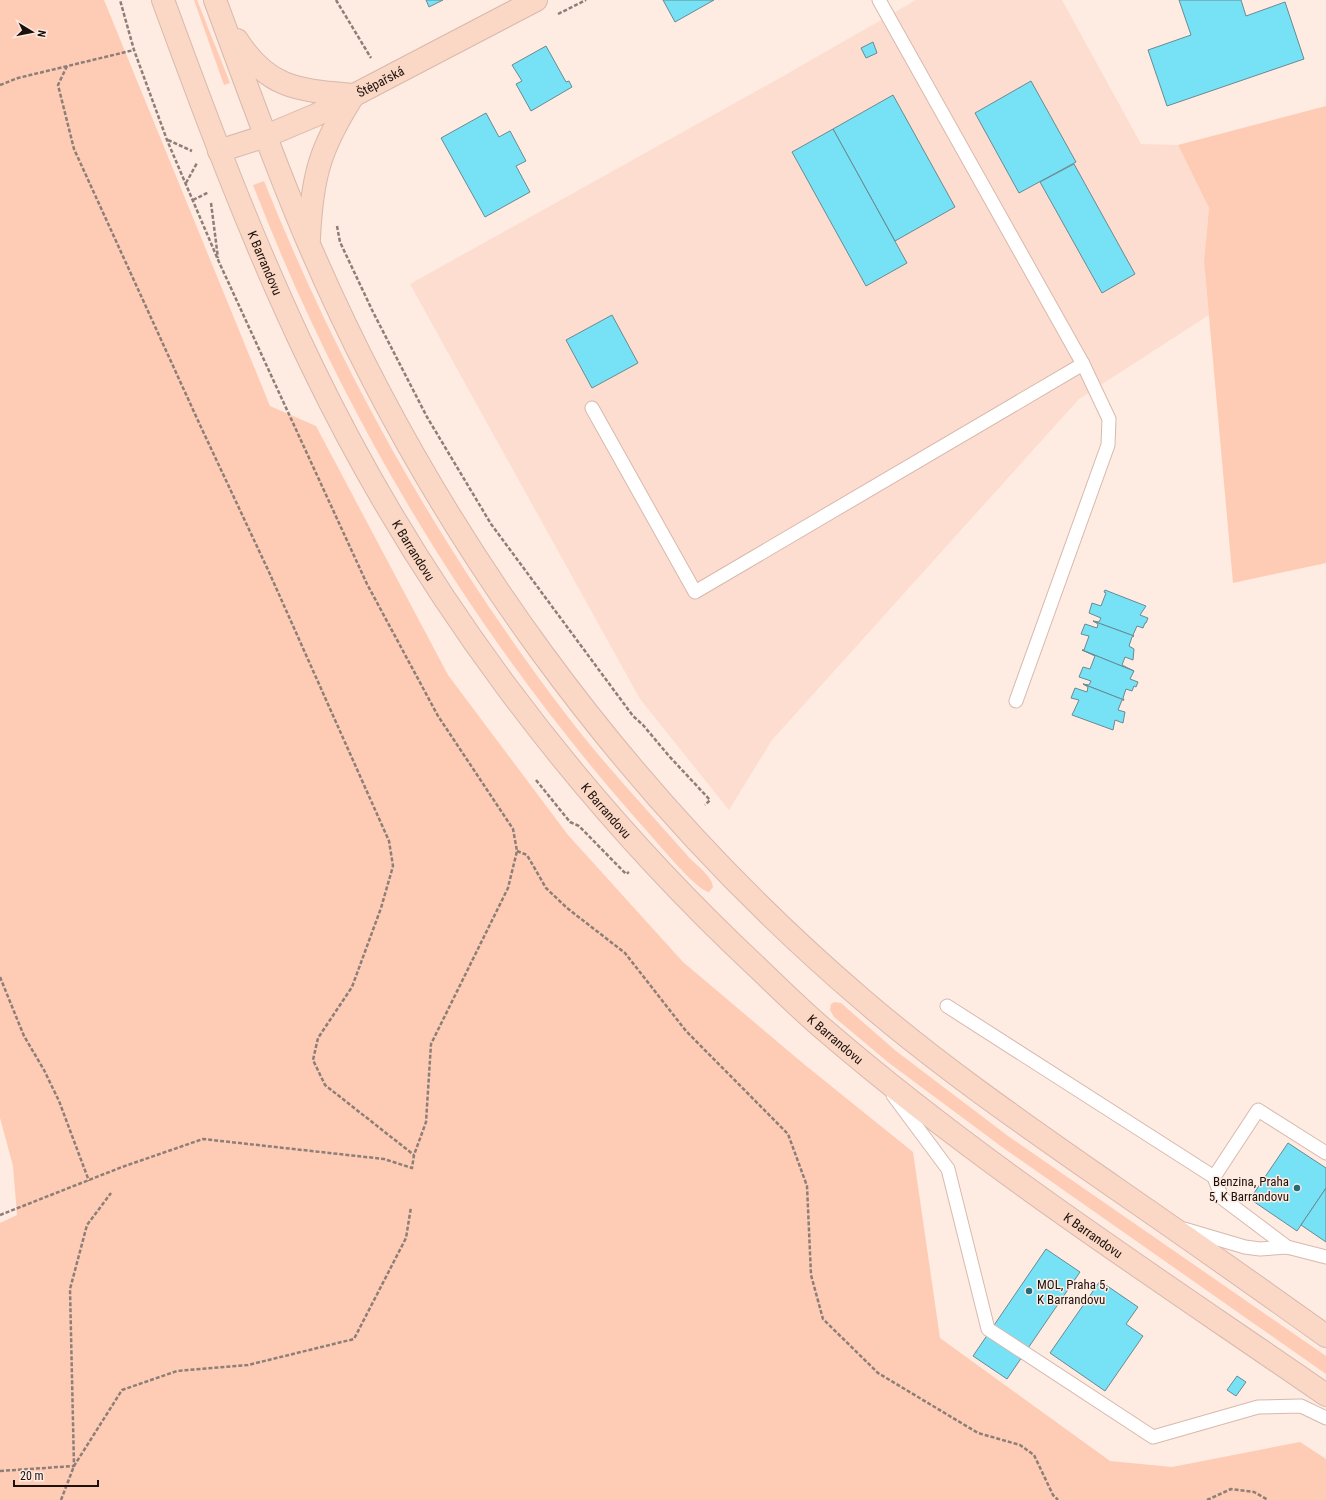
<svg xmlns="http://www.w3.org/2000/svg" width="1326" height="1500" viewBox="0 0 1326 1500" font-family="'Roboto Condensed',sans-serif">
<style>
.built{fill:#fdddcf}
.green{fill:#feccb5}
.building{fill:#77e1f5;stroke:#688b92}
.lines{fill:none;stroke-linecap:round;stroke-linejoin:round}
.lane-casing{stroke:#d8b9ac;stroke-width:15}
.secondary-casing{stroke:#d8b9ac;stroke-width:24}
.path{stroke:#8d7e77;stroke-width:2.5;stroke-dasharray:4 2;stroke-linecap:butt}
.lane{stroke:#fff;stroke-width:13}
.secondary{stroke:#fbd7c5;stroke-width:22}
.poi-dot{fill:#236b78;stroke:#feebe2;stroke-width:1.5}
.labels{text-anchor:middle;stroke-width:3;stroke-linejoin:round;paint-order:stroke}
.street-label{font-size:13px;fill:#1c120d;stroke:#feebe2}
.poi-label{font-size:13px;fill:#1c120d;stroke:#feebe2;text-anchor:end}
</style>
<rect width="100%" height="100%" fill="#feebe2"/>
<path class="built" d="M916,0H1062L1141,144L1178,145L1209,208L1204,261L1209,315L1079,399L772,740L729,810L640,699L410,284L778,79Z"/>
<g class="green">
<path d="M0,0H104L270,406L316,426L448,675L568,835L683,962L805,1065L913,1152L940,1338L1110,1461L1172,1467L1300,1442L1326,1459V1500H0V1223L17,1215L13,1166L0,1118Z"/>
<path d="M194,0H197L230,83L224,85Z"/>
<path d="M1326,106V563L1233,583L1204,261L1209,208L1178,145Z"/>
<path d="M264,181C341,373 442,552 568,717C605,765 647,810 687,855C695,865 712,875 713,887L709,892C696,890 657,842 646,830C477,641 344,421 253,185Z"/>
<path d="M834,1002L841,1003L896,1051L1008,1136L1326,1356V1374L1002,1147L889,1063L834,1017L830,1010L831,1004Z"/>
</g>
<g class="building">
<path d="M426,0H443L429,7Z"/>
<path d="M663,0H714L675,22Z"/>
<path d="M1179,0H1241L1246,16L1285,2L1304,59L1167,106L1148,50L1191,35Z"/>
<path d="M873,42L877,53L866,58L861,48Z"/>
<path d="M546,46L566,82L569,81L572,87L531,111L516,84L522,81L512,65Z"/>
<path d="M1031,81L1076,162L1019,193L975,113Z"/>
<path d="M893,95L955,207L895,241L833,129Z"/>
<path d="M486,113L499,137L510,131L526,161L516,166L530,192L485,217L441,138Z"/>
<path d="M833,129L907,263L866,286L792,152Z"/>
<path d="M1074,164L1135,274L1102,293L1040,182Z"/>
<path d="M612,315L638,363L592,388L566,340Z"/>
<path d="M1105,590L1146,606L1140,615L1148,618L1146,623H1145L1143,628L1137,626L1133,635L1134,636L1093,621L1099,622L1101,618L1089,613L1092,603L1101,606L1106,593L1104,592Z"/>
<path d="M1093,621L1134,636L1132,637L1129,646L1134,649L1133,660L1125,657L1122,665L1134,671L1082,650H1084L1089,636L1081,634L1085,624L1097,628L1098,624Z"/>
<path d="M1082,650L1134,671L1130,679L1138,682L1136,687L1134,686L1132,691L1126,689L1123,698L1124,700L1083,684L1089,685L1091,681L1079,677L1083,667L1090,669L1095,656Z"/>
<path d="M1083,684L1124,700H1122L1118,710L1125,712L1123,723L1115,720L1113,730L1072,715L1079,700L1071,698L1075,688L1087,692L1088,687Z"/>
<path d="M1288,1143L1326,1168V1188L1297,1231L1250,1199Z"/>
<path d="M1326,1188V1242L1301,1225Z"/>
<path d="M1046,1249L1080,1272L1007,1379L973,1356Z"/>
<path d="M1100,1281L1138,1307L1126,1324L1143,1336L1105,1391L1050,1353Z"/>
<path d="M1237,1376L1246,1382L1236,1396L1227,1390Z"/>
</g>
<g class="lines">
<defs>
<g id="lane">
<path d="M879,0L1083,364L1109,419L1108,445L1016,701"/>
<path d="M592,408L695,592L1083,364"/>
<path d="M947,1006L1214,1177L1222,1198L1287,1247"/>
<path d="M893,1095L948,1169L988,1329L1153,1437L1258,1407L1301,1406L1326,1418"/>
<path d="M1214,1177L1258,1110L1326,1153"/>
<path d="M1184,1229L1245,1247L1260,1249L1287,1247L1326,1257"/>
</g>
<g id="secondary">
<path id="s1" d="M163,0C208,123 254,246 311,364C420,591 575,797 759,969C781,990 803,1012 827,1032C983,1166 1157,1278 1326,1395"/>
<path d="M215,0C245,81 274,163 308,242C432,532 623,795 863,1000C942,1068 1028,1127 1114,1187C1185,1236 1256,1286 1326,1336"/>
<path d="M237,40C269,90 300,90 354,95"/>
<path id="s2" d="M219,151L266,136L316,115L536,0"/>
<path d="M309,238C312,176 320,148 353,96"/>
</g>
</defs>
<use href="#lane" class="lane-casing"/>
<use href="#secondary" class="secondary-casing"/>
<g class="path">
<path d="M336,0L371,58"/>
<path d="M558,14L586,0"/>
<path d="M67,66L58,85L74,149L200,425L269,572L389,841L393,866L381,908L352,987L318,1038L313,1060L325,1085L414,1155"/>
<path d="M0,85L18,78L134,50"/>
<path d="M168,140L192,151"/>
<path d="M186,183L197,163"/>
<path d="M193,200L209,192"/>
<path d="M211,203L218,258"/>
<path d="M337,226L340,242L373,312L427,417L491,524L633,716L643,725L669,756L710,800L705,805"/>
<path d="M536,780L570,822L579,826L626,874L629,872"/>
<path d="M517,851L527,855L546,888L567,908L625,953L686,1031L788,1134L807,1186L811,1275L823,1319L878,1373L978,1433L1020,1445L1034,1455L1053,1495L1058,1500"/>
<path d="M0,977L24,1036L44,1070L59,1101L89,1181"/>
<path d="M0,1215L122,1167L203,1139L384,1159L412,1168L414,1155L426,1122L431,1044L508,888L517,851L513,829L438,716L367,584L219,262L167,140L134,50L120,0"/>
<path d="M0,1471L74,1466L70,1289L87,1225L111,1193"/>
<path d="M61,1500L74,1466L122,1390L177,1371L248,1365L354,1339L406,1238L411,1207"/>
<path d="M1207,1500L1231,1489L1254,1492L1268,1500"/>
</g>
<use href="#lane" class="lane"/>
<use href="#secondary" class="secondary"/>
</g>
<g class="poi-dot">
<circle cx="1297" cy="1188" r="4"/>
<circle cx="1029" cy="1291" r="4"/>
</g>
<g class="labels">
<g class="street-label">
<text dy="5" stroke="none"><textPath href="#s2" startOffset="176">Štěpařská</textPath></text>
<text dy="5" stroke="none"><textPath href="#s1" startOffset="282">K Barrandovu</textPath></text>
<text dy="5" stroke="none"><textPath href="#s1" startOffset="606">K Barrandovu</textPath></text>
<text dy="5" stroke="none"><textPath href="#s1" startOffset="930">K Barrandovu</textPath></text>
<text dy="5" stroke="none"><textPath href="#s1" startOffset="1254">K Barrandovu</textPath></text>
<text dy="5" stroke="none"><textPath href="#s1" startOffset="1578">K Barrandovu</textPath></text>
</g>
<g class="poi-label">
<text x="1289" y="1186">Benzina, Praha<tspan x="1289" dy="15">5, K Barrandovu</tspan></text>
<text x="1037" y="1289" text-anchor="start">MOL, Praha 5,<tspan x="1037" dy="15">K Barrandovu</tspan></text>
</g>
</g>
<g transform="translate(32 32) rotate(100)" stroke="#feebe2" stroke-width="3" paint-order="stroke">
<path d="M0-3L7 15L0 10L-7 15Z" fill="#1c120d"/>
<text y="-6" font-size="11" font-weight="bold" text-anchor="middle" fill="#1c120d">N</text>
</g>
<path d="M14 1480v6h84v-6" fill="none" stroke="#1c120d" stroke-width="2"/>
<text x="20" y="1480" font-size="12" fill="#1c120d" stroke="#feebe2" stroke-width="3" paint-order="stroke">20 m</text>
</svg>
